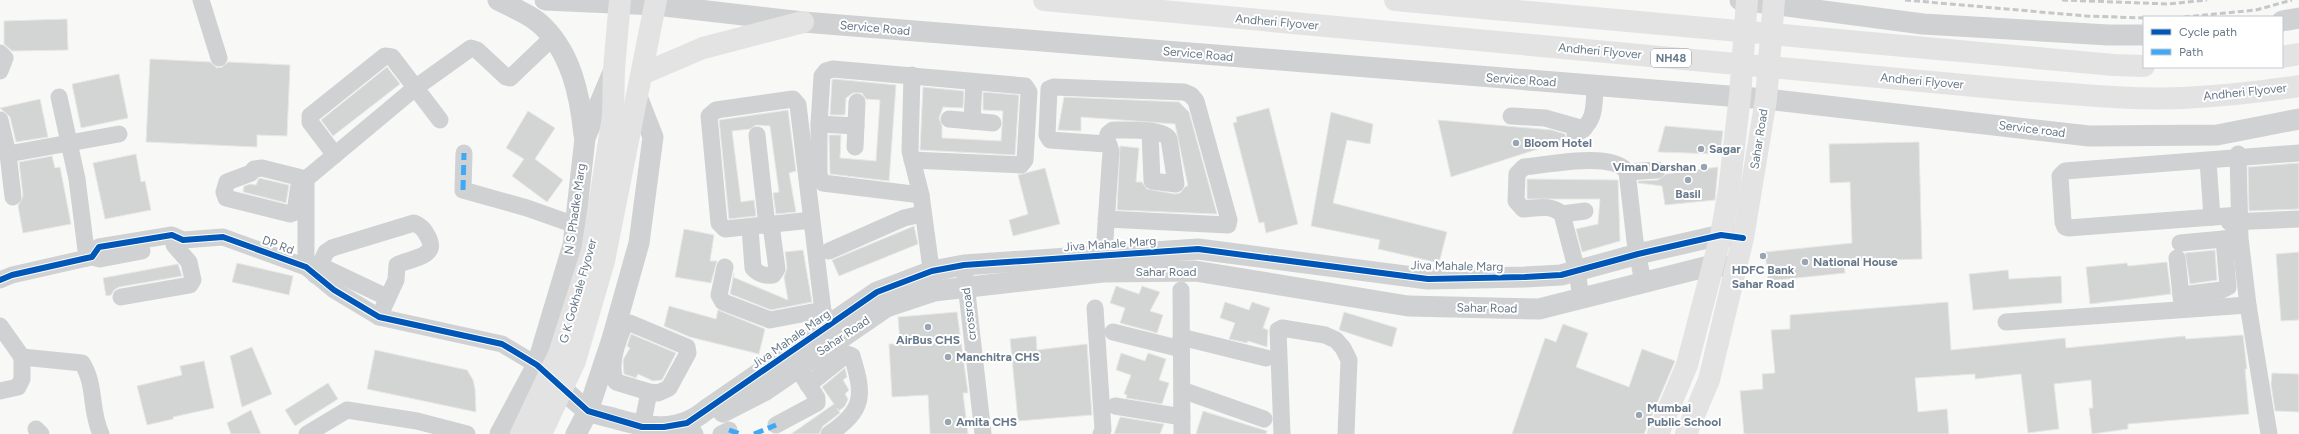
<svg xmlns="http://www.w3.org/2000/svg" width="2299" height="434" viewBox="0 0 2299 434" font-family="Figtree,sans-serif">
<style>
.building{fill:#d3d4d4;stroke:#e8e8e6}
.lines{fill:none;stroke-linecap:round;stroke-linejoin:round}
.minor{stroke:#d0d1d2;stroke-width:17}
.tertiary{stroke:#d0d1d2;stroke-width:21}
.secondary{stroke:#e3e3e3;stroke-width:22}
.primary{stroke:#e3e3e3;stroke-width:22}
.motorway{stroke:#e3e3e3;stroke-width:22}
.rail{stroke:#c5c7c8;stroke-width:3;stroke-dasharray:6 3;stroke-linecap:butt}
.quiet{stroke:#3fa9f5;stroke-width:5;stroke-dasharray:10 5;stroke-linecap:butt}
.cycleway-casing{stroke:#fff;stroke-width:8}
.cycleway{stroke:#0057b8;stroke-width:6}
.poi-dot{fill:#99a5b0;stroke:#fff;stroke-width:1.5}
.labels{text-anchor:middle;stroke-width:4;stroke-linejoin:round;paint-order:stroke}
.shield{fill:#fff;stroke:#94a0ac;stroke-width:1}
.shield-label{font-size:11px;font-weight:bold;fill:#667889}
.street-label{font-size:12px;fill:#667889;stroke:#fff}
.poi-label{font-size:12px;font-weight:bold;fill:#667889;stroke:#fff;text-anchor:start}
</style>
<rect width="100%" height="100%" fill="#f8f8f7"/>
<g class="building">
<path d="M67,19L68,50L12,51L4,44V21Z"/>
<path d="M150,59L210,62L217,68L222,67L228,62L290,65L287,136L257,135V147L146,142Z"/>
<path d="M387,67L400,84L333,136L321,120Z"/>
<path d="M119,74L128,118L81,128L72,84Z"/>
<path d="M834,79L896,85L889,181L830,174L829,135H841L840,158L876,161L880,100L866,99L862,93H853L846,98L845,115H830L832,80Z"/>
<path d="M923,87L964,91L963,108L943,107L939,118L942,126V138L1001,141L1003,111L983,110V92L1019,95L1015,155L920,150Z"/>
<path d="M1064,97L1179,102L1189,112L1217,214L1117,210L1120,146L1139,148L1136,182H1142L1147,189L1175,194L1180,193L1186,186H1188L1175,124L1081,117V131L1058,130Z"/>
<path d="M40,99L48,137L16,142L10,117L0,108Z"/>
<path d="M1269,108L1298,224L1266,233L1264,222L1259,223L1233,123L1237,122L1236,117Z"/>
<path d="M788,110L796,171L789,173L796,212L776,214L773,193L779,192L770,126L756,125L750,129L732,131L741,202L754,200L756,216L729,219L719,120Z"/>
<path d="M528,111L555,128L535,159L563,180L547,202L512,176L524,159L506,148Z"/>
<path d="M1331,112L1373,124L1370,144L1347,140L1333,203L1447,232L1439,263L1378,249L1380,240L1311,226Z"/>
<path d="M1438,120L1552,130L1565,134L1566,140L1451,177Z"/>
<path d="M1665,126L1723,131L1720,154L1658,152Z"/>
<path d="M1919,142L1922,259L1844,261L1845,273L1768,281L1765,252L1852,243L1850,182L1830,183L1829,144Z"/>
<path d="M136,154L141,182L145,181L151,210L105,219L93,163Z"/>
<path d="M52,156L55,168L60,167L71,224L23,233L18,206L23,196L19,162Z"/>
<path d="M2299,163V209L2249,211L2248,167Z"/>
<path d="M1718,167L1715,200L1665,205L1662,186L1638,183V181L1658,180L1666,174Z"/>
<path d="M1045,168L1060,224L1013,236L1009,220L1028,214L1018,175Z"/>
<path d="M259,178L289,185L286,203L243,192L244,186L251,184L256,185Z"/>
<path d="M1527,179L1618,180L1620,241L1582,252L1576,229L1598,224L1600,199H1527Z"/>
<path d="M914,226L918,244L839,276L832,260Z"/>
<path d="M684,229L714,235L710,261H717L711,283L675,277Z"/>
<path d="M803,250L812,302L771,310L730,294L734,273L733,277L788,300L784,277L787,268L785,252Z"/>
<path d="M2215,250L2217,280L2190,284L2185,253Z"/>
<path d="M2299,252V320L2281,321L2276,254Z"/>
<path d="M2167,262L2171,294L2090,304L2086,267L2127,263L2128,266Z"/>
<path d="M237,263L293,276L289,295L232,282Z"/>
<path d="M178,264L182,276L119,287L114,290L111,295L106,296L103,278Z"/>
<path d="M2008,270L2009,279L2061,276L2062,303L1973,310L1969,274Z"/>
<path d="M1116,286L1139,294L1142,286L1160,292L1150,311L1163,315L1157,333L1120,323L1125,308L1110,303Z"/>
<path d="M1225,302L1249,310L1252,302L1270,308L1263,328L1268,330L1267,347L1248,341L1247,343L1229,339L1235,323L1220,318Z"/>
<path d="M1948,302L1951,350L2065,338L2066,348L2185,336L2186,339L2243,335L2247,369H2245L2249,414L2128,424V429L2092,434L2089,408H2093L2091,380L2054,384L2059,429L2028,433L2021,374L1975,379V374L1915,378L1918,412L1947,409L1949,434H1744L1740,391L1763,389L1762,374L1775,373L1771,330L1790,329V315Z"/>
<path d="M669,306L716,319L718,310L765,329L759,354L690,337L664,326Z"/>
<path d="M957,312L968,393H963L968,434H930L928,395L892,397L889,344H900L898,317Z"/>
<path d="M1344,312L1397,328L1392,347L1339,330Z"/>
<path d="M1563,324L1588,333L1576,367L1629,387L1642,349L1675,361L1644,434H1512L1545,338L1556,342Z"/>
<path d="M631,334L676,353L662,380L653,381L638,374L636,378L624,374L623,360L630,348L627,346Z"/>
<path d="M1036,336L1037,350L1087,344L1092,415L1018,421L1010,339Z"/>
<path d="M252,347L272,394L242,407L230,356Z"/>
<path d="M375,350L467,370L473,380L475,389L476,412L367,389Z"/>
<path d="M1121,353L1145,361L1148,353L1166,359L1159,380L1169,383L1162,404L1126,398L1127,395L1124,394L1131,375L1116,370Z"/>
<path d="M204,361L214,408L173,417V419L147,425L137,386L182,375L180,366Z"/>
<path d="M845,368L847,377L843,380L849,390L845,394L848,399L845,406L839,411L837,408L840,413L823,426L819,434H791L834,404L822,387Z"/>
<path d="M2272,373L2299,374V412L2275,411L2271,384Z"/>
<path d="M328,383L338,399L295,426L285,410Z"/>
<path d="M251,410L261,434H231L227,423Z"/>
<path d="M1203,411L1267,431L1266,434H1196Z"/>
<path d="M1120,417L1164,424L1160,434H1114Z"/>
</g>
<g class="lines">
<g class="minor">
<path d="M201,0L219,58"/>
<path d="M0,53L5,58L0,71"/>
<path d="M912,75L910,151L921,195L933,283"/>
<path d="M59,97L77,179L87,258"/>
<path d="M1511,116L1545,118L1584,129"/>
<path d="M949,119L993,123"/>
<path d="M0,120L8,154L13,197"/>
<path d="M972,121L974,82"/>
<path d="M819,124L856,126"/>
<path d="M757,135L767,226"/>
<path d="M1575,135C1596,122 1594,108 1595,86"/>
<path d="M1106,144L1108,134L1113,130C1125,130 1164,128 1169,139L1176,184L1152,181L1150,132"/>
<path d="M855,147L857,102"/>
<path d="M464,153L463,190L527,208L575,225"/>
<path d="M8,154L119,134"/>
<path d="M2238,154L2240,238L2248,305L2269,434"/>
<path d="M335,155L310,122V116L385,56L392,57L440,120"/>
<path d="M912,160L1021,165L1025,160L1029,92L1025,86L833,69L826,71L822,76L819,124V175L823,183L921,195"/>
<path d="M2208,161L2212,217"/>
<path d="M1627,172L1657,170"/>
<path d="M299,185L295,212L290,214L226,198L224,192L227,182L251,173L254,169L262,168L306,179"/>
<path d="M1562,214L1585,211"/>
<path d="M2240,215L2068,228L2065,227L2063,222L2060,176L2065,171L2299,153"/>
<path d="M812,220L725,229L719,223L709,116L716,110L793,99L798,105L825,328"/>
<path d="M2229,222L2299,219"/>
<path d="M750,228L753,268C759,275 765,276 773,275L777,269L771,225"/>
<path d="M2180,243L2234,238"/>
<path d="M829,251L904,218L922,214"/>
<path d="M92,257L100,259L142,251"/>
<path d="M2177,258L2182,305"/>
<path d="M306,267V179L415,88L471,48L477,50L506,77L510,78L552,38"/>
<path d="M323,267L380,294"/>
<path d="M725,267L719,295L723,302L770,320L823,310"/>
<path d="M1103,268L1111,151L1109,145L1106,144L1050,140L1047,135L1049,89L1054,87L1184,92L1191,95L1196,101L1229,220L1228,225L1106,219"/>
<path d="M315,275L326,252L332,248L414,223C423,227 425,231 429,239C438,258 407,259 397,265L396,280L379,317"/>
<path d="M965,275L983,434"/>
<path d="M0,280L12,275L87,258L92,257L99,247L172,235L183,240L223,237L306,267L334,290L379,317L502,344L537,365"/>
<path d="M1181,290L1182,434"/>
<path d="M2181,295L2222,290L2228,287L2224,239"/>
<path d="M121,297L190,285L193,280L189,262L174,245"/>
<path d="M1581,298L1577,271L1562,214C1551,204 1537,208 1523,209L1516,201L1517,174L1524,167C1548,165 1613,151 1627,172L1635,241L1643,282"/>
<path d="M1095,308L1103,430L1101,434"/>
<path d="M2006,322L2248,305"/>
<path d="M0,326L22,357L82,363C96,384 90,412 101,434"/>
<path d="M1113,332L1181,349"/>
<path d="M1181,337L1266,358"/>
<path d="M808,385L847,354L852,356C864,395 865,410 829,434"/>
<path d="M1182,390L1264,419"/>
<path d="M0,391L18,387L22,379V357"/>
<path d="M1115,406L1182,417"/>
<path d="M687,423L695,434"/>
<path d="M776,425L817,403V398L802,375"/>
<path d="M642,427L649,392L658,393L669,388L688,353L687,347L630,323L624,326C617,342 608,366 616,382L649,392"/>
<path d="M36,429L41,434"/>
<path d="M307,434L347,410L417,421L467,434"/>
<path d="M721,434L729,430"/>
<path d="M1282,434L1278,330L1282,328L1325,335L1336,340L1343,348L1349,360L1346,434"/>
</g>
<g class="tertiary">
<path d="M498,0C511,7 527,13 538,22C571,50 580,95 584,135"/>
<path d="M545,0L656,5L803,22L1766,99L2089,136L2217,135L2299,119"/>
<path d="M1740,0L1923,24L2108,35H2144"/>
<path d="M2282,21L2299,18"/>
<path d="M537,365C553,379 569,397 587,410C594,414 605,416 613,418C646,428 678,434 706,410L877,292L932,271L964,265L1198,249L1428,279L1525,277L1561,275L1638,254L1721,235L1737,237"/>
<path d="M723,412L764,391L886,307L934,291L1103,272L1195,271L1408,306L1539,309L1713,265L1737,268"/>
<path d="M500,434L537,365L573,245L585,138L613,72"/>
<path d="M576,434L588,411L612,339L639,243L653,137L638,99"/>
</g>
<g class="secondary">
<path d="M1658,434L1687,365L1721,235L1729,190L1740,96L1747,0"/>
<path d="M1686,434L1709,380L1743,238L1766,99L1774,0"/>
</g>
<g class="primary">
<path d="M642,74L703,48L803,22"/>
<path d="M521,434L559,354L592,251L613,116L614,69L620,0"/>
<path d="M541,434L575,361L604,261L656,0"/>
</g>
<g class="motorway">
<path d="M1044,0L2018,90C2073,94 2128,100 2183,98C2222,96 2261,92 2299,86"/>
<path d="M1395,0L2114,65L2144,66"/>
<path d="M2282,57L2299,54"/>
</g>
<g class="rail">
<path d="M1905,0L2086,16L2144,18"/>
<path d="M2062,0L2168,4L2207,0"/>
<path d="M2184,17L2256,10L2292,0"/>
</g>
<g class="quiet">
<path d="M463,190L464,153"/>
<path d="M729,430L740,434"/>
<path d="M754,434L776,425"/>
</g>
<defs>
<path id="cycleway" d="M0,280L12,275L87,258L92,257L99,247L172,235L183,240L223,237L306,267L334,290L379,317L502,344L537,365L588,411L642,427H664L687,423L706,410L877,292L932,271L964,265L1198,249L1428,279L1525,277L1561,275L1638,254L1721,235L1743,238"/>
</defs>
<use href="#cycleway" class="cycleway-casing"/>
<use href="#cycleway" class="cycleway"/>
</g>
<g class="poi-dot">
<circle cx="1516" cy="143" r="4"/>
<circle cx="1701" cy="149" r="4"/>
<circle cx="1704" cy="167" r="4"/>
<circle cx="1688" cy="180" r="4"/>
<circle cx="1763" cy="256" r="4"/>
<circle cx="1805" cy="262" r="4"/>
<circle cx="928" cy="327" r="4"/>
<circle cx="948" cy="357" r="4"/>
<circle cx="1639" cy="415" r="4"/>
<circle cx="948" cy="422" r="4"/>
</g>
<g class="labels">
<rect class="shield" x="1651" y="49" width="40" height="18" rx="3"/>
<g class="shield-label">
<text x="1671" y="62">NH48</text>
</g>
<g class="street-label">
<text transform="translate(1277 22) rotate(5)" y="4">Andheri Flyover</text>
<text transform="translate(875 28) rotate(5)" y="4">Service Road</text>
<text transform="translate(1600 51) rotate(5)" y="4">Andheri Flyover</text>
<text transform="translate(1198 54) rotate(5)" y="4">Service Road</text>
<text transform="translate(1521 80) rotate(4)" y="4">Service Road</text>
<text transform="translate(1922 81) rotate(5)" y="4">Andheri Flyover</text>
<text transform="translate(2245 92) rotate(-6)" y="4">Andheri Flyover</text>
<text transform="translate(2032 129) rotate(7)" y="4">Service road</text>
<text transform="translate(1759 139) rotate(-81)" y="4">Sahar Road</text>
<text transform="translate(575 209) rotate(-82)" y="4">N S Phadke Marg</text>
<text transform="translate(1110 244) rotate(-4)" y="4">Jiva Mahale Marg</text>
<text transform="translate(278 245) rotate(20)" y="4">DP Rd</text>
<text transform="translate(1457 266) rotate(1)" y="4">Jiva Mahale Marg</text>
<text x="1166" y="276">Sahar Road</text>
<text transform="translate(578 291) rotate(-74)" y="4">G K Gokhale Flyover</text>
<text transform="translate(1487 308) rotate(1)" y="4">Sahar Road</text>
<text transform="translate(969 314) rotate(-97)" y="4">crossroad</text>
<text transform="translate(843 336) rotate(-34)" y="4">Sahar Road</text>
<text transform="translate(791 339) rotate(-35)" y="4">Jiva Mahale Marg</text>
</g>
<g class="poi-label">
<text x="1524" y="147">Bloom Hotel</text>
<text x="1709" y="153">Sagar</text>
<text x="1696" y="171" text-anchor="end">Viman Darshan</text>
<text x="1688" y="198" text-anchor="middle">Basil</text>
<text x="1813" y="266">National House</text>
<text x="1763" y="274" text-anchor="middle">HDFC Bank<tspan x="1763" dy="14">Sahar Road</tspan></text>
<text x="928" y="344" text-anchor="middle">AirBus CHS</text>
<text x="956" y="361">Manchitra CHS</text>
<text x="1647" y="412">Mumbai<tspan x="1647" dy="14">Public School</tspan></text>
<text x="956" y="426">Amita CHS</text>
</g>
</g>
<rect x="2143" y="16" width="140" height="52" fill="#ffffff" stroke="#c2c9d0"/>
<rect x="2151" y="29" width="20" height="6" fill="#0057b8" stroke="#c2c9d0"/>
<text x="2179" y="36" font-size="12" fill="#667889">Cycle path</text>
<rect x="2151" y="49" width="20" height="6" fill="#3fa9f5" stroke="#c2c9d0"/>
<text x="2179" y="56" font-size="12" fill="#667889">Path</text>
</svg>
